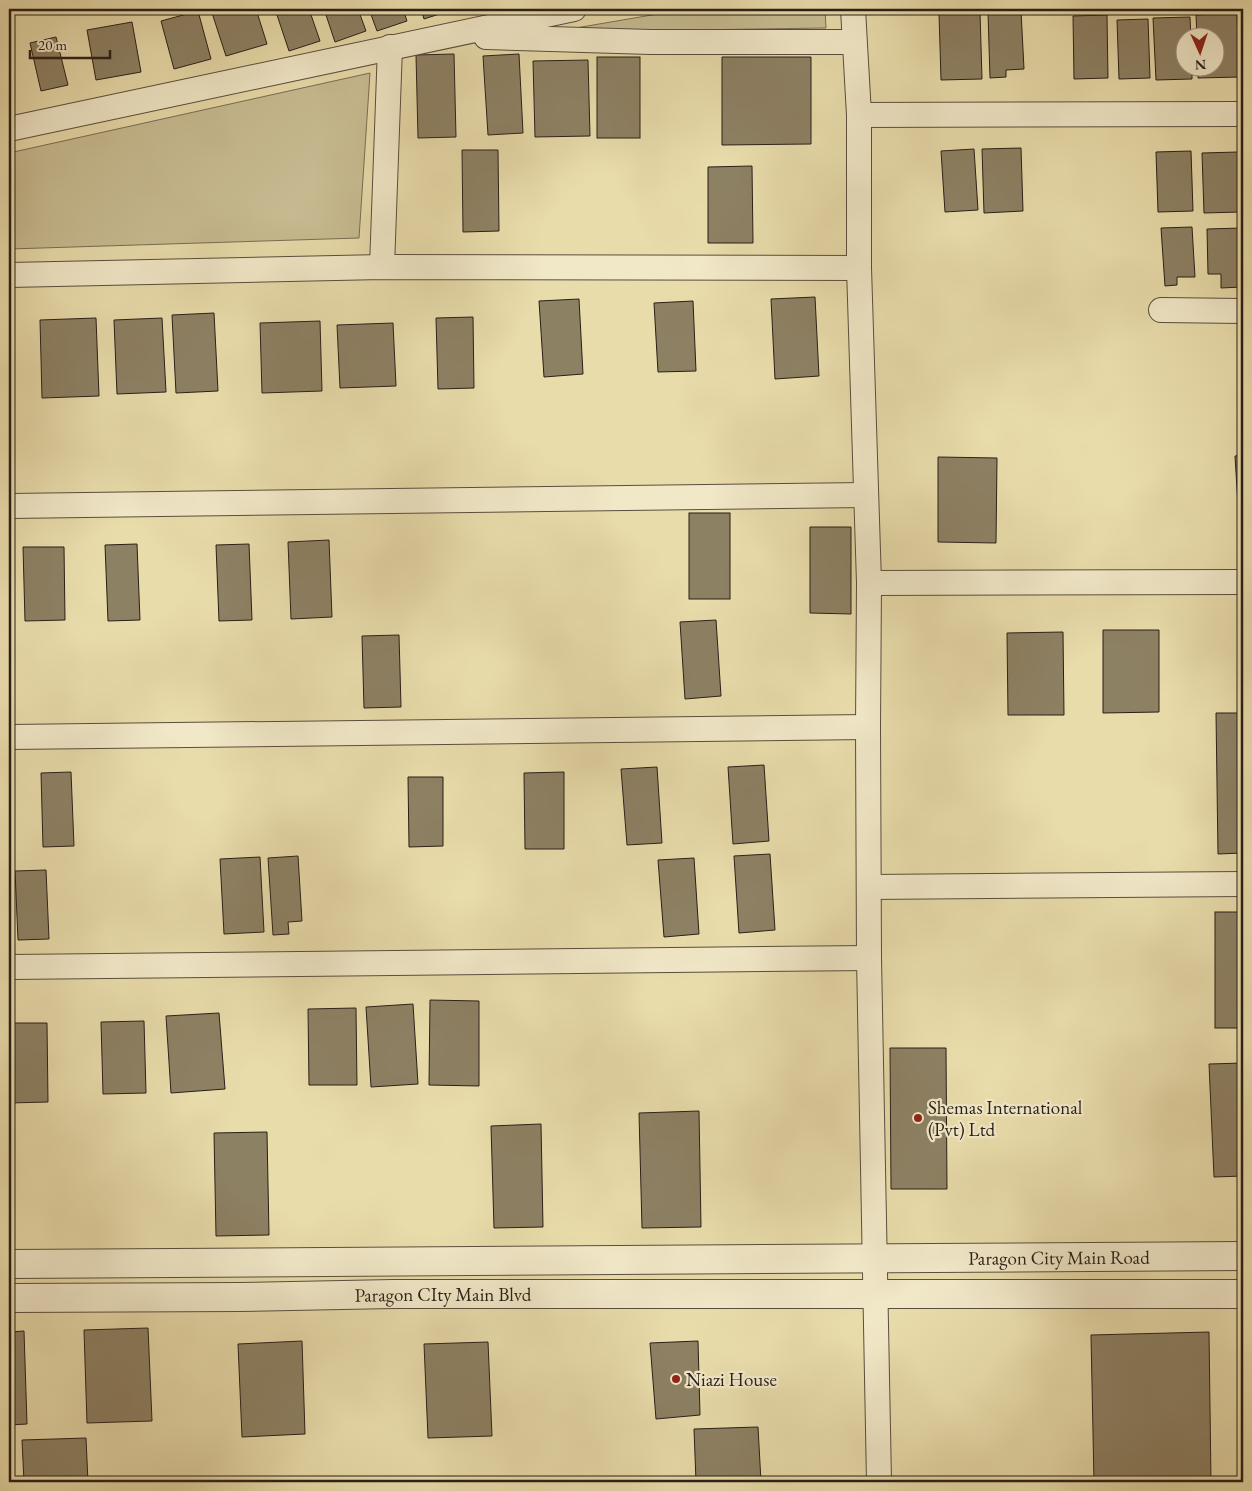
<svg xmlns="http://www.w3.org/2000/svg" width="1252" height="1491" viewBox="0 0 1252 1491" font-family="'EB Garamond',serif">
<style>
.green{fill:#c8bc92;stroke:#786e54}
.building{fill:#8d8164;stroke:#291f17}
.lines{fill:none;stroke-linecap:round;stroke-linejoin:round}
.minor-casing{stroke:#594e3c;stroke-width:26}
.tertiary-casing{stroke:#594e3c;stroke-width:30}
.minor{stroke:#f1e8c8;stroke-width:24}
.tertiary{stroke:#f1e8c8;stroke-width:28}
.poi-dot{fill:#8f2418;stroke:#f1e8c8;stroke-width:2}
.labels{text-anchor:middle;stroke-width:4.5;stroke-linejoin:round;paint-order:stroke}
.poi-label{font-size:19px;fill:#291f17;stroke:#f1e8c8;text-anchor:start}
.street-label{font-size:19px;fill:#291f17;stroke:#f1e8c8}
</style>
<rect width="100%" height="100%" fill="#e9dcab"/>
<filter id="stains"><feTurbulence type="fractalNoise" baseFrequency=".004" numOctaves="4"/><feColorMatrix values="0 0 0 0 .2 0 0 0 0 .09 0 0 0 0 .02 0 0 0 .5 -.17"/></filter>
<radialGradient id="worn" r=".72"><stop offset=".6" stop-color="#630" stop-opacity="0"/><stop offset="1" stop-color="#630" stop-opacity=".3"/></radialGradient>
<g class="green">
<path d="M687,9H825L826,28L552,32Z"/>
<path d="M370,73L359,238L9,249V153Z"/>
</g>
<g class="building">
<path d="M226,9H256L267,44L226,56L212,13Z"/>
<path d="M275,9H309L320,41L289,51Z"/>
<path d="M324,9H358L366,31L335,42Z"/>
<path d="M369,9H403L407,21L377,31Z"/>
<path d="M421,9H455L424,19Z"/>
<path d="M198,11L211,59L174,69L161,21Z"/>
<path d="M1021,11L1024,69L1006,70V77L990,78L988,13Z"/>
<path d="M980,12L982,79L941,80L939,13Z"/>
<path d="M1237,13L1240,77L1198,78V68H1214V38H1197L1196,15Z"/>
<path d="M1107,15L1108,78L1074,79L1073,16Z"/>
<path d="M1190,17L1191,38H1184V68H1192V79L1156,80L1153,18Z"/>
<path d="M1148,19L1150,78L1119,79L1117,20Z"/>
<path d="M132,22L141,72L96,80L87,30Z"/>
<path d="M56,37L68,85L41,91L30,43Z"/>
<path d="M454,54L456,137L418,138L416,55Z"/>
<path d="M519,54L523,133L488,135L483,56Z"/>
<rect x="597" y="57" width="43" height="81"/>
<path d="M722,57H811V144L722,145Z"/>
<path d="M588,60L590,136L535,137L533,61Z"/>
<path d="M1021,148L1023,211L984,213L982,149Z"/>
<path d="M974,149L978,210L945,212L941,151Z"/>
<path d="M462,150H498L499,231L463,232Z"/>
<path d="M1191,151L1193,211L1158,212L1156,152Z"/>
<path d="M1238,152L1240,212L1204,213L1202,153Z"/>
<path d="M752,166L753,243H708V167Z"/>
<path d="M1192,227L1195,277H1177V285L1165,286L1161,228Z"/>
<path d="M1242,228V287L1221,288V274H1208L1207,229Z"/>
<path d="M815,297L819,376L775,379L771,299Z"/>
<path d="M579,299L583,374L544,377L539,301Z"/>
<path d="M693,301L696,371L658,372L654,303Z"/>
<path d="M214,313L218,391L176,393L172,315Z"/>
<path d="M473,317L474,388L438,389L436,318Z"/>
<path d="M96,318L99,396L42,398L40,320Z"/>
<path d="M162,318L166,392L117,394L114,320Z"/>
<path d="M320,321L322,391L262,393L260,323Z"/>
<path d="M393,323L396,386L340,388L337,325Z"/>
<path d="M1243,455V554H1241L1235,456Z"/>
<path d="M938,457L997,458L996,543L938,542Z"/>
<rect x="689" y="513" width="41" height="86"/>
<path d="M810,527H851V614L810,613Z"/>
<path d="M329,540L332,617L291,619L288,542Z"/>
<path d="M137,544L140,620L108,621L105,545Z"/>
<path d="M249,544L252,620L219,621L216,545Z"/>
<path d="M23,547H64L65,620L25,621Z"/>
<path d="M716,620L721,696L685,699L680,622Z"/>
<path d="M1103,630H1159V712L1103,713Z"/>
<path d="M1063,632L1064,715H1008L1007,633Z"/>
<path d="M399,635L401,707L364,708L362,636Z"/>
<path d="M1216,713H1243V853L1218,854Z"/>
<path d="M764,765L769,841L733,844L728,767Z"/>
<path d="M657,767L662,843L627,845L621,769Z"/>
<path d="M71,772L74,846L43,847L41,773Z"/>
<path d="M564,772V849H525L524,773Z"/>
<path d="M408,777H443V846L409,847Z"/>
<path d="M770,854L775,930L739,933L734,856Z"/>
<path d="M298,856L302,921L288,922L289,934L273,935L268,858Z"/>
<path d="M260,857L264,932L224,934L220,859Z"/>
<path d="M694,858L699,934L664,937L658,860Z"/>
<path d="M46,870L49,939L18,940L15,871Z"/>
<rect x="1215" y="912" width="28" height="116"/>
<path d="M430,1000L479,1001V1086L429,1085Z"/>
<path d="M413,1004L418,1084L371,1087L366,1007Z"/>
<path d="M356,1008L357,1085H309L308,1009Z"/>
<path d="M219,1013L225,1089L171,1093L166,1016Z"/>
<path d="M144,1021L146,1093L103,1094L101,1022Z"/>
<path d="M9,1023H47L48,1102L9,1103Z"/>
<path d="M890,1048H946L947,1189H891Z"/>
<path d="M1243,1063V1176L1214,1177L1209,1064Z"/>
<path d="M699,1111L701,1227L642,1228L639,1113Z"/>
<path d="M541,1124L543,1227L494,1228L491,1126Z"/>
<path d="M267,1132L269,1235L216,1236L214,1133Z"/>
<path d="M148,1328L152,1421L87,1423L84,1330Z"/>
<path d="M24,1331L27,1424L9,1425V1332Z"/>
<path d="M1209,1332L1211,1482H1094L1091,1335Z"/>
<path d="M302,1341L305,1434L242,1437L238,1344Z"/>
<path d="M698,1341L700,1415L656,1419L650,1343Z"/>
<path d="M488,1342L492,1436L428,1438L424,1344Z"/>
<path d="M758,1427L761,1482H696L694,1429Z"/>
<path d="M86,1438L88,1482H24L22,1440Z"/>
</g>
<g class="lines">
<defs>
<g id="minor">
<path d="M853,9L859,115V268L869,583L868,727L869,958L879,1482"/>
<path d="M486,37L651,42H854"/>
<path d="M859,115L1243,114"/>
<path d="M9,129L574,9"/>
<path d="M382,267L390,47"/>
<path d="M9,275L382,267L859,268"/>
<path d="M1161,310L1243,311"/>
<path d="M9,506L866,495"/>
<path d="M869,583L1243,582"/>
<path d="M9,737L868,727"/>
<path d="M869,887L1243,884"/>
<path d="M9,967L869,958"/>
</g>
<g id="tertiary">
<path id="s1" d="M9,1264L1243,1256"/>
<path id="s2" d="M9,1298L239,1297L393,1294H1243"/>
</g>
</defs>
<use href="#minor" class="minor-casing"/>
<use href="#tertiary" class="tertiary-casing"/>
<use href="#minor" class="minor"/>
<use href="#tertiary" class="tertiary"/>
</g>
<g class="poi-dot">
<circle cx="918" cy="1118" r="5"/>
<circle cx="676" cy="1379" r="5"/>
</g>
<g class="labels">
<g class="poi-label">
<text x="928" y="1114">Shemas International<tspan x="928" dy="22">(Pvt) Ltd</tspan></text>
<text x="686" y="1386">Niazi House</text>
</g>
<g class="street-label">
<text dy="7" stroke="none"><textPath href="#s1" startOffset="1050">Paragon City Main Road</textPath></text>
<text dy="7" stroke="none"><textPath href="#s2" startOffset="434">Paragon CIty Main Blvd</textPath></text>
</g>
</g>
<rect width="1252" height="1491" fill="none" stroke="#e9dcab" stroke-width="30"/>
<rect x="10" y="10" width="1232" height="1471" fill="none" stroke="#291f17" stroke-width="2.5"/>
<rect x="15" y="15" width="1222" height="1461" fill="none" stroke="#291f17"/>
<g transform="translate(1200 52) rotate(177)"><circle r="24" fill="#f1e8c8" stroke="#a19881"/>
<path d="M0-4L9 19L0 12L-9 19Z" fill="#8f2418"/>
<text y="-8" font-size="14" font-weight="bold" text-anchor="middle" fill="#291f17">N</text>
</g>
<path d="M30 50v8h80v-8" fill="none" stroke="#291f17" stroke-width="2.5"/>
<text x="38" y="50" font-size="15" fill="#291f17" stroke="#f1e8c8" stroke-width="4" paint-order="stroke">20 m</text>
<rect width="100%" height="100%" filter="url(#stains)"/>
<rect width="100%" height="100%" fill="url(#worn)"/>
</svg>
